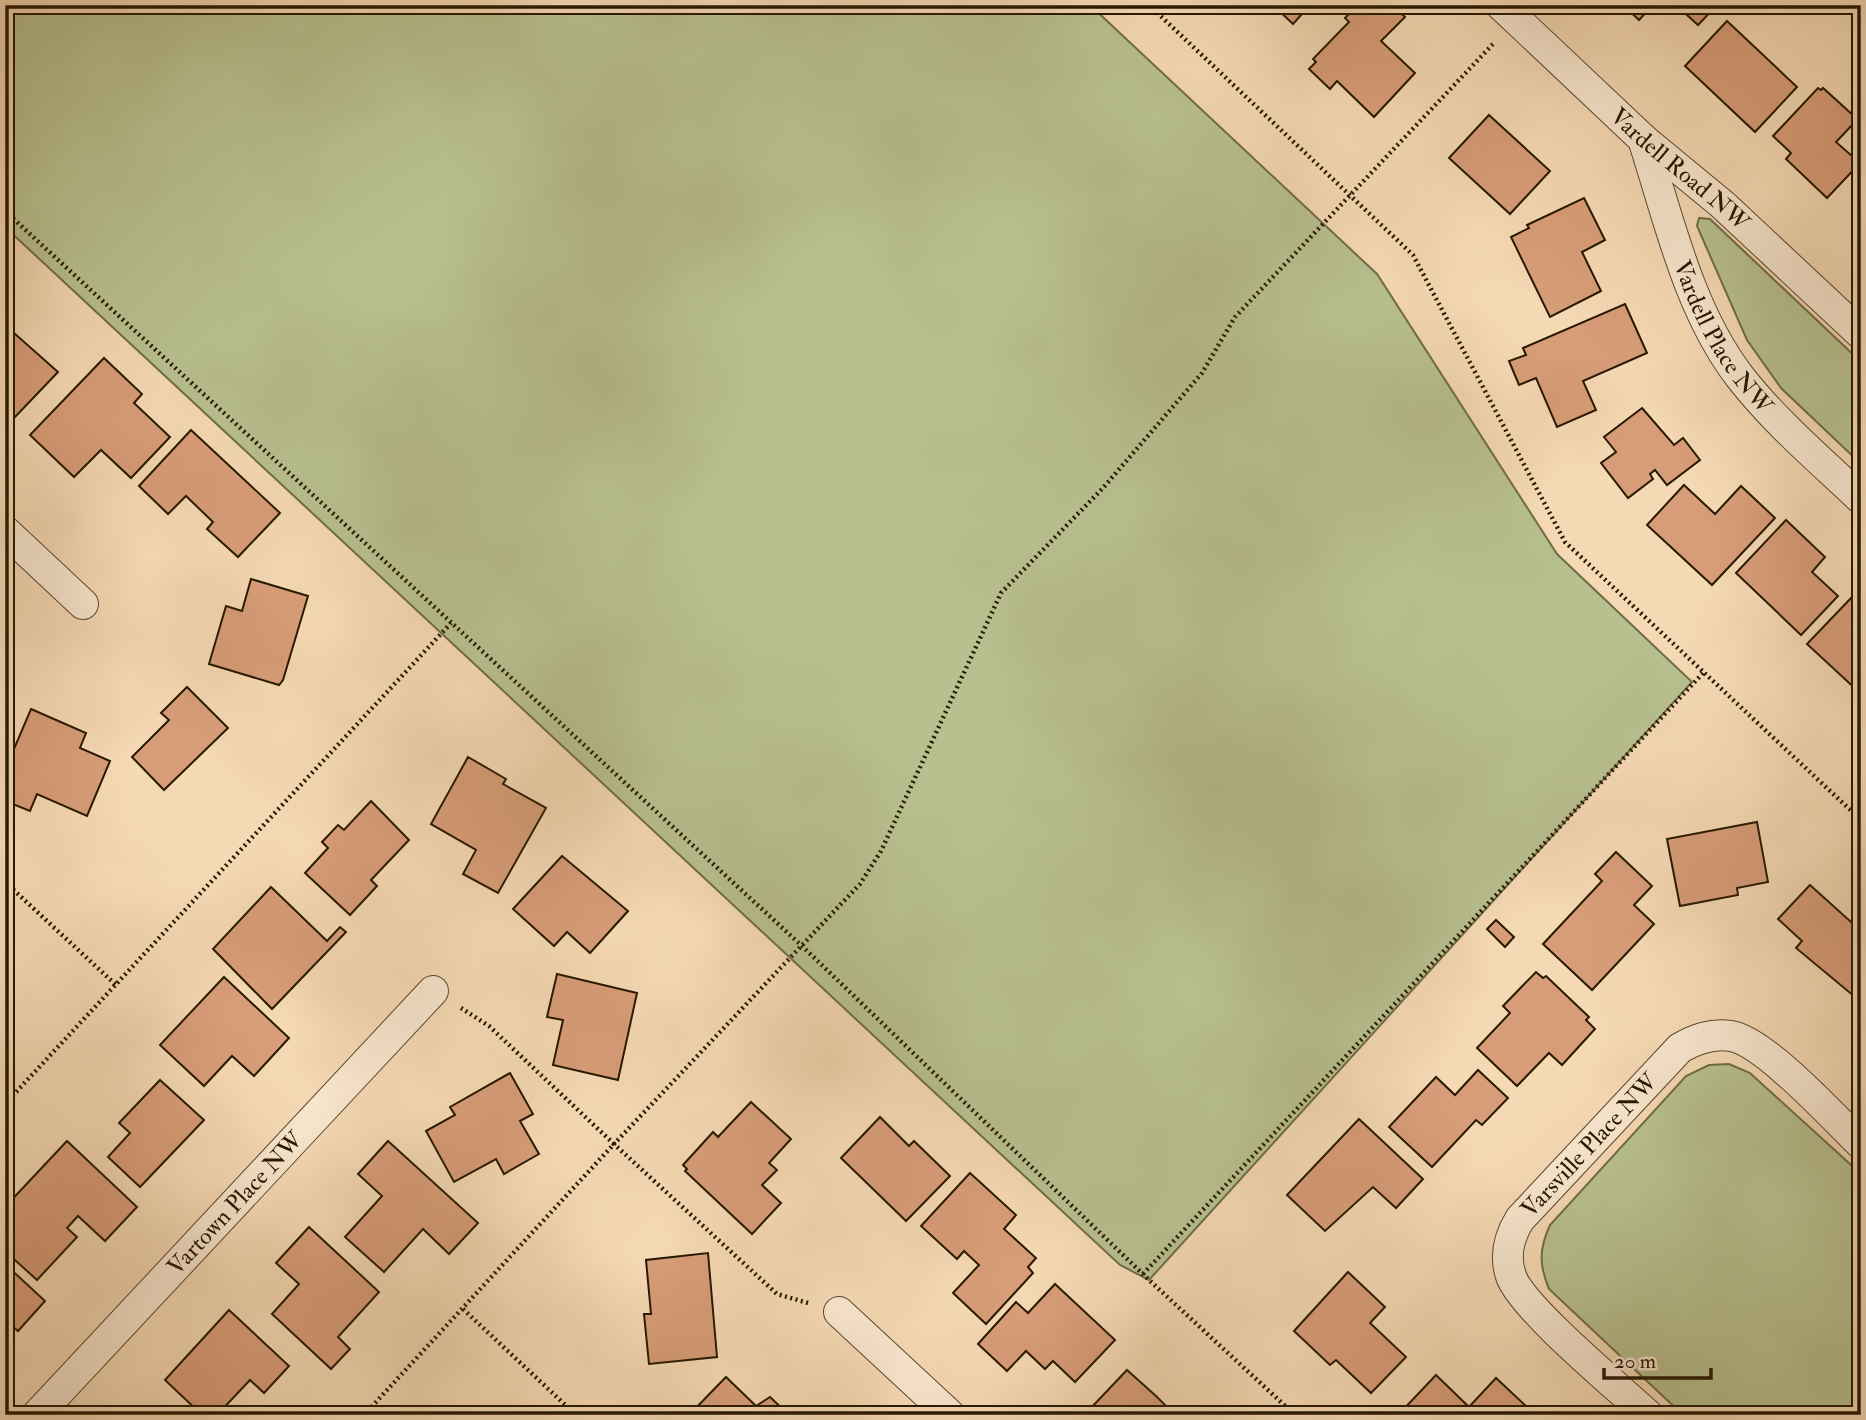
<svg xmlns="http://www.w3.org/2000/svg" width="1866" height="1420" viewBox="0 0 1866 1420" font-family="'IM FELL Double Pica',serif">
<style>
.green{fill:#b8c090;stroke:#706c49;stroke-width:2}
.building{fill:#d79d78;stroke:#271802;stroke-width:2}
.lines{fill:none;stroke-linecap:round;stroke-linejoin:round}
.street-casing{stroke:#5a482e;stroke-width:32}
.path{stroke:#271802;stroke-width:4.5;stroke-dasharray:2 3.5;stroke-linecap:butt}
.street{stroke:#f8e6ce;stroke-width:30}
.labels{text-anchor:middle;stroke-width:6;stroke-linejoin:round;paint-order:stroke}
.street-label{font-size:24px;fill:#271802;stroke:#f8e6ce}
</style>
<rect width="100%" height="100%" fill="#f5d9b4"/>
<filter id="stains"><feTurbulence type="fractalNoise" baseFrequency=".00286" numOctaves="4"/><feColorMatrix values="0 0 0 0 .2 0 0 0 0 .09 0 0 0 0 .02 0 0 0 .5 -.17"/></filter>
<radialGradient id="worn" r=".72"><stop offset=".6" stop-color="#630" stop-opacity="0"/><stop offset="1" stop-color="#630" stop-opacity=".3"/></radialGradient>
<g class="green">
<path d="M5,5H1090L1377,274L1557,554L1692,682L1149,1280L1120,1265L5,227Z"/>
<path d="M1699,218L1710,219L1861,362V464L1781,388L1747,340L1697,226Z"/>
<path d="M1729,1064L1750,1073L1861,1174V1415H1683L1549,1289C1539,1265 1539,1249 1550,1225L1686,1076L1709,1065Z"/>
</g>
<g class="building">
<path d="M1273,5H1310L1293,24Z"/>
<path d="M1357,5H1392L1405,17L1381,41L1415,73L1374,117L1337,81L1330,89L1309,69L1316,62L1313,59L1349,22L1345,18Z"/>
<path d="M1623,5H1653L1639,20Z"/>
<path d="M1676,5H1717L1698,25Z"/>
<path d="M1727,21L1797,87L1755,132L1685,66Z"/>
<path d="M1818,88L1821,90L1823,88L1855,117V122L1836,142L1860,163L1827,198L1786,159L1791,153L1773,136Z"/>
<path d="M1489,115L1550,171L1510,214L1449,158Z"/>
<path d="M1584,198L1605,240L1582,252L1601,291L1550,317L1511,237L1529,228L1527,225Z"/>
<path d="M1625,304L1647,353L1583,381L1596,410L1557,427L1536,378L1519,385L1509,361L1526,355L1523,348Z"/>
<path d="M5,325L58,372L14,418L5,409Z"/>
<path d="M104,358L142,394L134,403L170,437L131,478L101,450L74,477L30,435Z"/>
<path d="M1642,408L1674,445L1683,438L1700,460L1667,485L1655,470L1650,474L1653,479L1628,498L1601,463L1616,452L1604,437Z"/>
<path d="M191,430L280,513L238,557L207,529L213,522L186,496L168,514L139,486Z"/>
<path d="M1684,485L1715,514L1741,486L1775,518L1712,585L1647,525Z"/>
<path d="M1786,520L1825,557L1812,572L1838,596L1801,635L1736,573Z"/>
<path d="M251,579L308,596L283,680L279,685L209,664L226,606L242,611Z"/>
<path d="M1853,596L1861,603V694L1807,644Z"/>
<path d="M187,687L228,728L164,790L132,757L169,720L161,713Z"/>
<path d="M31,709L86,733L80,748L110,761L87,816L37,794L30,811L5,801L12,780L5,777V770Z"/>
<path d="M468,757L506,779L503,784L546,808L498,893L463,874L476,850L431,824Z"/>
<path d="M371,801L409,840L371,880L377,886L350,915L305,873L328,848L322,842L338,825L344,830Z"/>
<path d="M1757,822L1768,882L1737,888L1738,895L1680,906L1667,839Z"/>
<path d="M1616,852L1652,886L1634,905L1654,924L1592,990L1543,944L1602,881L1595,874Z"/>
<path d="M562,856L628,911L590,953L567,932L554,946L513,909Z"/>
<path d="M1810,885L1861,931V991L1855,997L1796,948L1802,941L1778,919Z"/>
<path d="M271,887L327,941L340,927L346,932L272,1009L213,949Z"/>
<path d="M1496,920L1514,937L1505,947L1487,929Z"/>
<path d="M1536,972L1543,978L1546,976L1589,1017L1586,1020L1595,1029L1562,1065L1549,1053L1517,1086L1477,1048L1510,1013L1503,1006Z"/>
<path d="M557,974L637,993L618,1080L553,1065L563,1020L547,1017Z"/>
<path d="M224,977L289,1038L254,1076L232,1056L204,1086L160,1045Z"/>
<path d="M1478,1070L1508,1098L1482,1125L1476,1120L1432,1167L1389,1127L1436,1077L1455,1095Z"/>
<path d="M510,1073L533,1114L520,1121L539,1154L504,1174L496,1159L454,1182L426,1131L455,1115L450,1107Z"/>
<path d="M160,1080L204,1120L140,1187L108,1157L130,1133L119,1123Z"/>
<path d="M751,1102L791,1139L769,1163L777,1170L762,1185L781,1203L752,1234L685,1171L687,1169L683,1165L713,1132L718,1137Z"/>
<path d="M880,1117L909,1146L914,1141L950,1176L906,1221L841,1158Z"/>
<path d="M1359,1119L1423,1179L1396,1208L1373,1187L1325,1231L1287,1195Z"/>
<path d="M67,1141L137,1207L105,1241L78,1216L67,1228L77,1237L37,1280L5,1251V1207Z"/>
<path d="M388,1141L478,1223L449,1254L423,1229L384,1272L345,1237L382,1196L358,1174Z"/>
<path d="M970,1173L1016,1215L1004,1229L1036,1258L1028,1267L1033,1273L986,1324L953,1293L979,1265L964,1251L957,1259L921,1226Z"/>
<path d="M309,1227L379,1292L338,1337L350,1349L331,1369L272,1314L299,1284L276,1263Z"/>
<path d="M708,1253L717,1357L649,1364L644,1314H651L646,1260Z"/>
<path d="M5,1264L45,1301L18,1331L5,1320Z"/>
<path d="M1348,1272L1385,1307L1370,1323L1406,1357L1371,1393L1336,1360L1330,1365L1294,1331Z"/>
<path d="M1055,1284L1115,1340L1075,1382L1053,1361L1045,1369L1026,1351L1007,1371L978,1344L1016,1302L1028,1313Z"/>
<path d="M229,1310L289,1366L264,1393L250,1380L217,1415H202L165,1380Z"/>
<path d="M1127,1370L1156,1396L1175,1415H1092L1088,1411Z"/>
<path d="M1436,1375L1469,1407L1496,1378L1526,1406L1517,1415H1402L1400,1413Z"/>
<path d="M726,1377L756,1406L770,1397L789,1415H689Z"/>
</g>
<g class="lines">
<defs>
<g id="street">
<path id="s1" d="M1501,5L1643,139L1723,205L1861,334"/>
<path id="s2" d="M1643,139C1669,219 1688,309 1740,377C1775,422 1820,460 1861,499"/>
<path d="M5,531L83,604"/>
<path d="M839,1312L950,1415"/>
<path id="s3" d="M37,1415L433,991"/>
<path id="s4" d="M1648,1415C1619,1388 1521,1307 1511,1276C1504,1255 1509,1237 1520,1219L1680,1048C1696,1039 1712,1033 1731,1036C1764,1041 1834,1118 1861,1144"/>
</g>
</defs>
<use href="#street" class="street-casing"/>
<g class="path">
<path d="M1149,5L1413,255L1565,542L1861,820"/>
<path d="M1854,5L1861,11"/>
<path d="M5,211L802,946L1149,1280L1295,1415"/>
<path d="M5,882L116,985"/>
<path d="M5,1104L451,623"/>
<path d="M1143,1274L1703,673"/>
<path d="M808,1303L777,1294L614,1144L860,884L881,851L1001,593L1103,488L1202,373L1235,317L1493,44"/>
<path d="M463,1309L576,1415"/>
<path d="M364,1415L614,1144L489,1026L461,1008"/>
</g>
<use href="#street" class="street"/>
</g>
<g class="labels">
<g class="street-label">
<text dy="8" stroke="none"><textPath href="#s1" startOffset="243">Vardell Road NW</textPath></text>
<text dy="8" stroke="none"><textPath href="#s2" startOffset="215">Vardell Place NW</textPath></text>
<text dy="8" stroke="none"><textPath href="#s4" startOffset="357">Varsville Place NW</textPath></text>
<text dy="8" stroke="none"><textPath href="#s3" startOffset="290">Vartown Place NW</textPath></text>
</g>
</g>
<rect width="1866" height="1420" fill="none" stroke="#f5d9b4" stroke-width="28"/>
<rect x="7" y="7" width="1852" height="1406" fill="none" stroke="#271802" stroke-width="3.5"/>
<rect x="14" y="14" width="1838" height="1392" fill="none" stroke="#271802" stroke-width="2"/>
<path d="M1604 1368v10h107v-10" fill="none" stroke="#271802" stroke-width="3.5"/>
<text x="1614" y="1368" font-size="21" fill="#271802" stroke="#f8e6ce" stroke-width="5" paint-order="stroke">20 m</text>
<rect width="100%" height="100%" filter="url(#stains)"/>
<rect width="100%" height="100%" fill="url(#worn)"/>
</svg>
